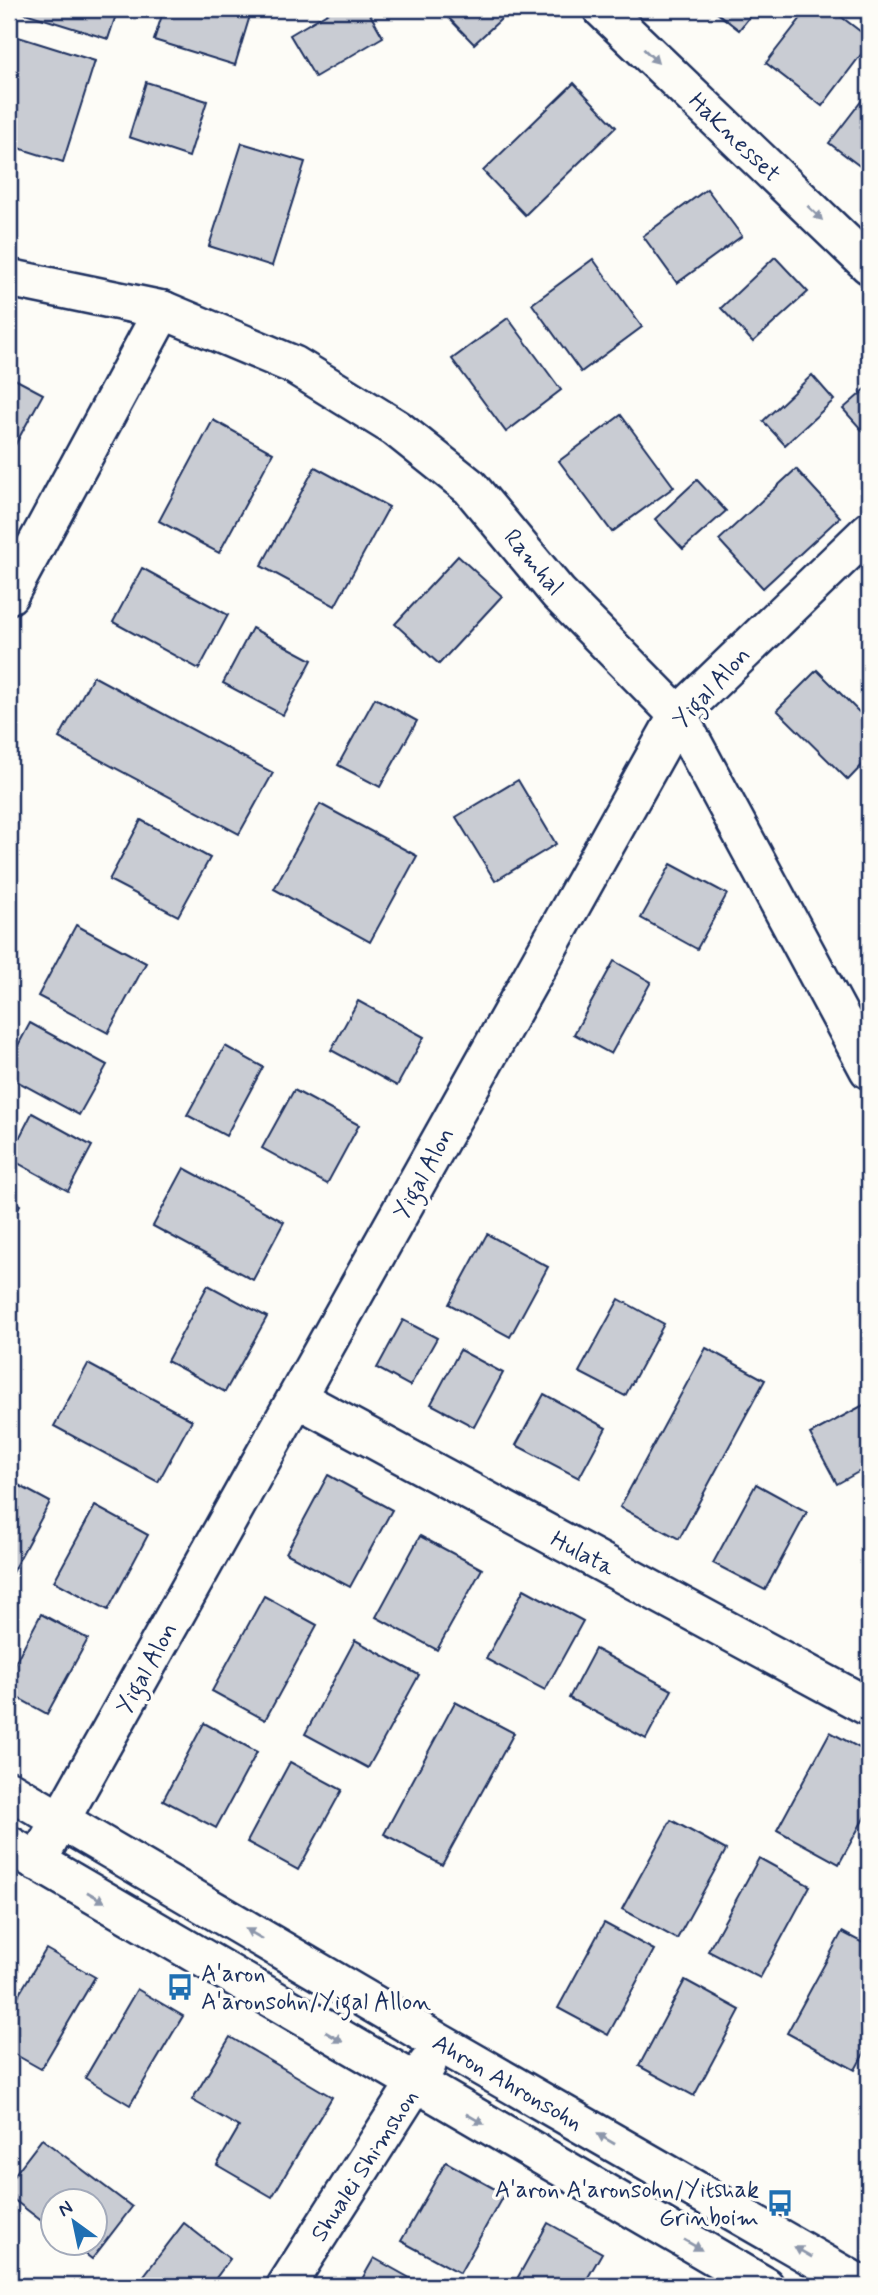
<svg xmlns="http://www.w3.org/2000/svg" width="878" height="2295" viewBox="0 0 878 2295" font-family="Mynerve,sans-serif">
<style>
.building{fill:#c9ccd3;stroke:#1b2f5e;stroke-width:2}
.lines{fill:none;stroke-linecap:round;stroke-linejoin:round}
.minor-casing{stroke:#1b2f5e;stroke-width:42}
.minor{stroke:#fdfcf7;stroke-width:37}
.oneway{fill:#8c96aa}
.labels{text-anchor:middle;stroke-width:7;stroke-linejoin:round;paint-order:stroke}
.street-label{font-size:24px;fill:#1b2f5e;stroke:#fdfcf7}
.poi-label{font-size:24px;fill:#1b2f5e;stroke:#fdfcf7;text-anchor:start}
</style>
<rect width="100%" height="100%" fill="#fdfcf7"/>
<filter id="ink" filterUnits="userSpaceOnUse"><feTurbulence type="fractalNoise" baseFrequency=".0143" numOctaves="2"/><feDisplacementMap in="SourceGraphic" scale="14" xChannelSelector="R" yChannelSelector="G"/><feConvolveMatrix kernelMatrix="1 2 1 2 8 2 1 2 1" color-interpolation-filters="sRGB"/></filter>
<g filter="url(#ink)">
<g class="building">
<path d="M12,9H118L108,39Z"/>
<path d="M164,9H252L235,65L154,40Z"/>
<path d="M334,9H367L383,37L315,77L290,35Z"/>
<path d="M440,9H512L474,44Z"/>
<path d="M712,9H756L739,30Z"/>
<path d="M808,9H831L869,38V44L822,106L766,63Z"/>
<path d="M12,35L95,61L63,162L9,145V44Z"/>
<path d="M146,82L207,101L189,157L129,137Z"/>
<path d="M574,83L616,127L525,215L483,171Z"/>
<path d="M866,95L869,98V173L829,143Z"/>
<path d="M242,143L305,162L272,266L209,246Z"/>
<path d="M707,189L742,236L677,283L643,236Z"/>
<path d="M775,257L808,292L753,342L721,308Z"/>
<path d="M593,259L642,327L581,372L532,304Z"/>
<path d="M508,318L561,390L506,432L452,359Z"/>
<path d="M812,375L834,400L785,445L763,421Z"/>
<path d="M9,376L43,394L9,456Z"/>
<path d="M869,386V438L843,409Z"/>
<path d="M621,415L674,487L612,532L559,461Z"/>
<path d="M213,420L273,453L219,553L159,521Z"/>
<path d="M315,467L389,507L335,606L261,566Z"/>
<path d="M796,469L840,517L763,588L719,540Z"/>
<path d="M697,480L726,511L683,549L655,519Z"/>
<path d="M458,556L502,596L439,664L395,624Z"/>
<path d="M142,568L228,615L199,669L113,622Z"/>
<path d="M252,628L312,660L283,715L223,683Z"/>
<path d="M817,670L869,722V758L848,780L777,710Z"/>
<path d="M93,676L273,773L239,834L59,738Z"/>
<path d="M375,698L417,721L380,787L338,765Z"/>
<path d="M518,780L556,844L495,881L456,817Z"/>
<path d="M320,804L417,856L370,942L274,889Z"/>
<path d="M141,820L210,858L178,916L109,880Z"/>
<path d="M671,864L727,894L697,949L641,918Z"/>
<path d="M76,925L146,963L108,1033L38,996Z"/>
<path d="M614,961L651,982L611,1054L574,1034Z"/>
<path d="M358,1001L424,1037L397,1086L331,1050Z"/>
<path d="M30,1023L107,1065L79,1115L9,1077V1062Z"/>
<path d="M225,1046L263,1067L226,1136L187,1115Z"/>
<path d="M294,1090L359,1125L327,1184L262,1148Z"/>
<path d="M32,1113L92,1146L68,1191L9,1158Z"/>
<path d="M184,1168L284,1222L253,1280L153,1226Z"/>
<path d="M9,1198L20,1205L9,1225Z"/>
<path d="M487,1234L548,1267L510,1337L449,1304Z"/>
<path d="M208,1285L267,1317L225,1392L167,1361Z"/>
<path d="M619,1299L664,1324L625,1396L579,1372Z"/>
<path d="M403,1320L437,1338L410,1386L377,1368Z"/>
<path d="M706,1348L765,1380L679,1539L620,1507Z"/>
<path d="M460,1350L503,1373L474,1427L431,1404Z"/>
<path d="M88,1364L192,1420L158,1482L54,1426Z"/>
<path d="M544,1394L606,1428L579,1478L516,1445Z"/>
<path d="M869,1402V1466L837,1484L810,1434Z"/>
<path d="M328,1475L392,1510L350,1587L286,1553Z"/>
<path d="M9,1480L50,1502L9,1578Z"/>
<path d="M756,1484L807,1512L765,1590L713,1563Z"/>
<path d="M95,1506L148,1535L108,1610L54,1581Z"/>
<path d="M420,1536L482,1569L437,1650L376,1617Z"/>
<path d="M524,1589L583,1621L545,1690L486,1659Z"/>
<path d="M264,1596L317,1625L265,1720L212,1691Z"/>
<path d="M41,1614L88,1639L47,1714L9,1693V1674Z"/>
<path d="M355,1640L419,1675L368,1768L305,1734Z"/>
<path d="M595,1649L672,1690L646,1739L569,1698Z"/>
<path d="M455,1702L514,1733L442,1865L384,1834Z"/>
<path d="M204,1723L257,1752L216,1828L163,1800Z"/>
<path d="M830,1732L869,1753V1809L839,1864L777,1830Z"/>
<path d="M290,1762L342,1790L298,1870L247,1842Z"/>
<path d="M671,1820L726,1850L677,1939L622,1909Z"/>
<path d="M759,1858L810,1886L760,1978L708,1951Z"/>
<path d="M604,1923L654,1950L608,2035L558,2008Z"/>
<path d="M842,1932L869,1946V2044L855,2070L787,2033Z"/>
<path d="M46,1949L95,1977L41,2069L9,2051V2011Z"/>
<path d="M685,1980L740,2010L694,2096L639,2066Z"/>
<path d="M137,1989L183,2016L130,2105L85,2078Z"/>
<path d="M230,2037L332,2097L272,2197L217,2165L239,2127L192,2100Z"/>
<path d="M42,2139L132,2207L92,2259L70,2242H94V2200H52V2229L9,2196V2182Z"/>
<path d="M446,2162L504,2194L460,2273L401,2241Z"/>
<path d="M184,2223L230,2259L210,2286H153L142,2278Z"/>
<path d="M548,2223L602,2253L583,2286H513Z"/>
<path d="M374,2258L424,2286H358Z"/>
</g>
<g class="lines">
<defs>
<g id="minor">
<path d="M602,9L869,265"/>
<path d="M9,278L163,310L294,365L396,428L470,487L558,593L678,715L869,1070"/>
<path d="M9,595L163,310"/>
<path d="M297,1398L869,1707"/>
<path d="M9,1790L440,2043L863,2286"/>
<path d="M9,1845L765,2286"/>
<path d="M37,1862L678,715L869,531"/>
<path d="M286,2286L427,2065"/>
</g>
</defs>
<use href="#minor" class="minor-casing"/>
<use href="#minor" class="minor"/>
</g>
<defs><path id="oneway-solid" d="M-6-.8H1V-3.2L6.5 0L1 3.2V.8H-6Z" transform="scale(1.75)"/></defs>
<g class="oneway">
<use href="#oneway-solid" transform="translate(651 56) rotate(44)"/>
<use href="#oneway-solid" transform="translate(815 213) rotate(44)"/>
<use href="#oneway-solid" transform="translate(96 1897) rotate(30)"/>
<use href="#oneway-solid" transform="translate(254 1934) rotate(-150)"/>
<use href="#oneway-solid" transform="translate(334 2037) rotate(30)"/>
<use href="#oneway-solid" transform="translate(475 2119) rotate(30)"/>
<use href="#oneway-solid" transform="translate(606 2139) rotate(-150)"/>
<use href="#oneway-solid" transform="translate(693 2245) rotate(30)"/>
<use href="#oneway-solid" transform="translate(803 2252) rotate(-150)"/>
</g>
</g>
<defs>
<symbol id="bus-bare" viewBox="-9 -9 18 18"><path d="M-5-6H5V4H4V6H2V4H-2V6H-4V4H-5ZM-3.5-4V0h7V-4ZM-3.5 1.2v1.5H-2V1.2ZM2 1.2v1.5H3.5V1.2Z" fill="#1f6fb2" stroke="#fdfcf7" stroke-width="2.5" paint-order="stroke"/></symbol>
</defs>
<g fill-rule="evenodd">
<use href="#bus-bare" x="161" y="1968" width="38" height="38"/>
<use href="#bus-bare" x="761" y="2184" width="38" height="38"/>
</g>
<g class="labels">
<g class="street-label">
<text transform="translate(735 137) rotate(44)" y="8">HaKnesset</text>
<text transform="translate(534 562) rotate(50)" y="8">Ramhal</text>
<text transform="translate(711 687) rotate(-47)" y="8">Yigal Alon</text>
<text transform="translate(423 1173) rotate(-61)" y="8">Yigal Alon</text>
<text transform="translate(583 1553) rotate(28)" y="8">Hulata</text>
<text transform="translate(146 1668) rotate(-61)" y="8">Yigal Alon</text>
<text transform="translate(508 2082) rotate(30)" y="8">Ahron Ahronsohn</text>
<text transform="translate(364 2165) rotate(-57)" y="8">Shualei Shimshon</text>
</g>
<g class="poi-label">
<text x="201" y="1981">A'aron<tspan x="201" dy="28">A'aronsohn/Yigal Allon</tspan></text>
<text x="759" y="2197" text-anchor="end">A'aron A'aronsohn/Yitshak<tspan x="759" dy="28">Grinboim</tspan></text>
</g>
</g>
<rect width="878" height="2295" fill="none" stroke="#fdfcf7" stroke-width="35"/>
<rect x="18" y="18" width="843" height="2260" fill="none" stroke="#1b2f5e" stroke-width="2.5" filter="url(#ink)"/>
<g transform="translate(74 2222) rotate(327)"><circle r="33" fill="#fdfcf7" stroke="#a3aaba" stroke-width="2"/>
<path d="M0-5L12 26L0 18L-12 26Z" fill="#1f6fb2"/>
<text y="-10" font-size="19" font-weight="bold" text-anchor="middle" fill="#1b2f5e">N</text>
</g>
</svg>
